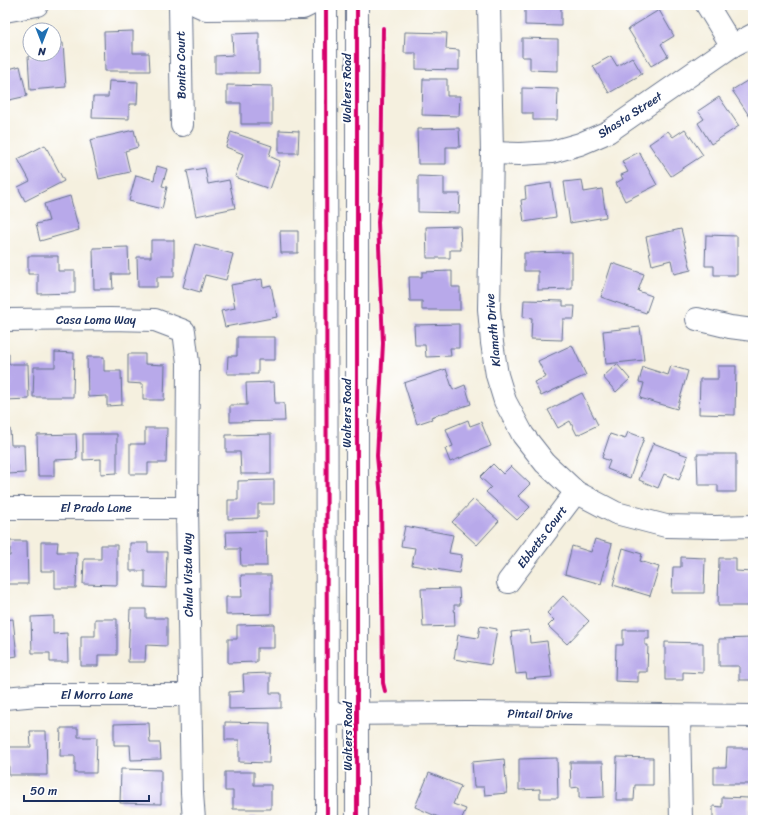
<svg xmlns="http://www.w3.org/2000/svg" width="758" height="825" viewBox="0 0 758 825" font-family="Sriracha,sans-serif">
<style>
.building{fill:#b8a9ea}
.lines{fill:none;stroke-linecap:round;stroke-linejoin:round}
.minor-casing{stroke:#67738b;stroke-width:24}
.major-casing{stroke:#67738b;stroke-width:24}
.minor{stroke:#fff;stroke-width:22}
.major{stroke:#fff;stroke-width:22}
.cycleway-casing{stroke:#fff;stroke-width:6}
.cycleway{stroke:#d6006c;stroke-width:4}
.labels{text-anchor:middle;stroke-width:4;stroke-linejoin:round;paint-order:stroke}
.street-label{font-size:12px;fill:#1b2f5e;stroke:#fff}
</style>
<rect width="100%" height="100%" fill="#fff"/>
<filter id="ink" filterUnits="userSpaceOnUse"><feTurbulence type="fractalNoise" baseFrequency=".025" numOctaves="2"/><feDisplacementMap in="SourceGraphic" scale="8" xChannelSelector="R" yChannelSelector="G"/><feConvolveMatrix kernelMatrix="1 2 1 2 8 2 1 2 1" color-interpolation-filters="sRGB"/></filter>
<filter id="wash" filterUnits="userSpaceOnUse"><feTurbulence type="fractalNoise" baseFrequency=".012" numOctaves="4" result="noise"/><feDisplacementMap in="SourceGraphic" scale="16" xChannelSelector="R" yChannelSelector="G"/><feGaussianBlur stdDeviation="0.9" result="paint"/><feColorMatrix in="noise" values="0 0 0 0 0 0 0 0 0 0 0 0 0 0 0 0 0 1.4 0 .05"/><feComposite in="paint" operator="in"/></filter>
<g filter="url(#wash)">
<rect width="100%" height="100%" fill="#f5f0df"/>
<g id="blocks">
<g class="building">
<path d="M530,5H561V26L525,25V6H530Z"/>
<path d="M659,10L674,36L661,44L668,56L651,66L628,29Z"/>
<path d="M133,31V53H149L150,71H105L104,32Z"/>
<path d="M405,32L447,33L446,49L459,50V70L416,69V53H404Z"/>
<path d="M259,33V73H215V56L233,55L232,34Z"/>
<path d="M522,38L558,39V71L530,70V57H522Z"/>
<path d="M63,43L66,87L30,90L28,56L44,55V54H54V44Z"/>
<path d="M611,56L617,66L632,57L642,74L609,93L593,66Z"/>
<path d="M20,66L27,96L5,101V70Z"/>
<path d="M423,79H447V96H460L459,116L422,115Z"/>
<path d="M750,79L752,82L753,81V119L752,120L732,90Z"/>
<path d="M109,81L138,82L137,104H129V119L92,118L93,97H108Z"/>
<path d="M227,85L272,86V124H241V103H227Z"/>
<path d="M522,88L558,89L557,120H533V113H522Z"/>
<path d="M719,97L739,126L711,144L698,123L704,119L698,111Z"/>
<path d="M459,128L460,147H446V164H418L417,129Z"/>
<path d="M685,129L703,155L671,176L649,144L668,131L673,137Z"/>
<path d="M134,130L138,147L125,151L130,172L99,179L90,140Z"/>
<path d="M279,130L299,131L298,153H279Z"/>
<path d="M231,132L272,146L269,156L280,161L270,189L235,177L243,154L226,147Z"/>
<path d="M45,145L64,181L25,201L18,187L30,181L18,159Z"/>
<path d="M639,152L657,185L625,201L616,183L623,179L621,175L628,172L622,161Z"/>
<path d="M6,156L8,167L5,168V157Z"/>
<path d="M157,166L167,169L162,186L167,187L162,209L129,201L136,175L154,180Z"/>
<path d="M205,168L208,184L229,180L235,208L196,216L187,171Z"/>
<path d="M418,176L444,177V194H460L459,213L418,212Z"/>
<path d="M582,180L584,192L602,189L606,217L570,223L564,182Z"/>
<path d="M551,183L556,217L524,222L521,200L526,199L525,187Z"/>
<path d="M70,196L79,230L40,241L36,224L49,221L44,204Z"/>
<path d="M460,226L461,250H450V258H427L426,227Z"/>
<path d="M681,229L691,270L674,274L671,260L652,265L646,237Z"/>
<path d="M280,231H298V253H281Z"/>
<path d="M706,235L737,236V275H714V266H705Z"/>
<path d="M151,240H174V277H157V287H138L137,257H151Z"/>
<path d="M195,244L233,254L226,280L205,275L200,292L183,287Z"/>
<path d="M128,247L129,274H112L113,289H94L93,248Z"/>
<path d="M572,252V289L538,290V271H524V253Z"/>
<path d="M28,256H58V271H75V293L38,294V274H28Z"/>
<path d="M612,263L644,274L638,291L652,296L646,313L601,297Z"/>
<path d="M452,271V287H460V310H422V301H410L409,277H422V272Z"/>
<path d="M262,279L263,287L271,285L277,317L225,327L221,311L235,308L231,285Z"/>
<path d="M524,300L563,301V306H575L574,319H563L562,340L531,339L532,318L523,317Z"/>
<path d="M459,324V348H450L451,356L426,357L425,345H415L414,325Z"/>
<path d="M640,327L644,360L606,364L603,331Z"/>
<path d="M237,337H275V360H258V374H227L228,356H237Z"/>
<path d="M572,345L586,375L541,396L534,382L546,377L538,361Z"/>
<path d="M55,352L74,353L73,397H33L34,367H55Z"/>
<path d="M5,353H9V364H28L29,399L5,400Z"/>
<path d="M128,354H145V364L165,365L164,400H143V384L128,383Z"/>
<path d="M87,357H104V371H121L122,405L107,406V396L88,397Z"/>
<path d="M617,364L630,379L616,392L603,377Z"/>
<path d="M671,366L688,371L677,409L640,398L644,383L639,382L643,367L668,375Z"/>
<path d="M718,366H736L735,415L699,414L700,379H718Z"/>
<path d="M446,369L453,390L465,385L471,404L431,417L432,419L417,424L404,383Z"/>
<path d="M274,382L275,403H284L285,421L230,422V405H247L246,383Z"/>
<path d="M582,393L598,425L577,435L570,421L558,428L548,410Z"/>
<path d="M468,420L470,426L481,422L491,446L450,462L445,449L453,446L446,429Z"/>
<path d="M145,428H167L166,463H148V474H130V444H145Z"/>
<path d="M5,429H10L11,445H24L25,473L8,474V464H5Z"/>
<path d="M628,432L644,438L630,478L607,469L610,461L602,458L610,434L625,439Z"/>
<path d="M76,434L77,459L54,460V476H38L37,435Z"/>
<path d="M83,434H117V473L101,474V459L83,460Z"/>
<path d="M271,434V474H241L240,452H226V435Z"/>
<path d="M653,443L688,456L679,480L664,474L658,488L639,480Z"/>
<path d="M697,454H736V492H718V485H698Z"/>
<path d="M493,464L503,474L511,466L530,484L518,496L530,507L517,520L486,492L491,487L480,477Z"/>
<path d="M274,480V504H258V518L228,519V500H238V481Z"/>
<path d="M474,499L499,521L477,545L452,522Z"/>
<path d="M405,526L453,535L449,553L462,555L459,573L412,565L415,548L401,546Z"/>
<path d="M266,531L267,566H241L240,549H227L226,532Z"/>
<path d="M595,539L612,544L601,584L565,574L572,546L591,552Z"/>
<path d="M10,541H27L28,584H5V556H10Z"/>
<path d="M41,542H58L57,552H77L76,588H55V571H41Z"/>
<path d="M130,543H148V552H167L166,588L145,587V571H130Z"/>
<path d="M101,545H117V585L83,584L84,559H101Z"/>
<path d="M623,548L642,554L640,561L659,567L650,596L613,585Z"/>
<path d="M681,557L705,558L704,593H672L673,567H681Z"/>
<path d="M719,558H736V571L753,572V606H718Z"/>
<path d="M241,575H271V614L226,615V597H242Z"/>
<path d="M459,588L460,605H454L455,626L423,627L421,589Z"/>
<path d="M563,596L589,621L567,644L548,626L554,620L547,613Z"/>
<path d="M130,609H146V618H167V646L146,645L145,662H128Z"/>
<path d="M53,616V634L67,633L68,662H50V653H32L31,617Z"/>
<path d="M13,619L17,656L5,658V620Z"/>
<path d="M95,619H117V655H98V666H81V636H95Z"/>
<path d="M274,624V648H257V662L228,663V639H237V625Z"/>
<path d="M480,626L497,629L491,665L454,659L458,635L478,638Z"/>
<path d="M529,630L530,643L547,641L552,677L527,679L526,673L516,674L511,632Z"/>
<path d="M623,630H649V639H645V645H648L647,672H638V682L615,681L616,645H623Z"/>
<path d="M753,638V680H739V666H719V639Z"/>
<path d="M665,642L703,643V673L683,672V680H665Z"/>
<path d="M270,673V693H281V708L229,709V692L244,691L243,674Z"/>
<path d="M225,722L270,723L269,763L239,762V740H225Z"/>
<path d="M149,723L150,743H160L161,759L131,760L130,745H114V724Z"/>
<path d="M61,728H78V737H97L96,773H75V756H60Z"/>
<path d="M30,731H46L47,775H9L8,747H31Z"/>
<path d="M727,748H751L750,784H714V767H726Z"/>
<path d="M617,757L653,758V785H635L634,800H616Z"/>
<path d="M557,758L558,798H540V789L519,790V759Z"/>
<path d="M504,759L507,793L485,795L484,787H474L472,762Z"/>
<path d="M570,762H603L604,797L579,798V787L571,788Z"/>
<path d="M121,769L161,770V804L120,803Z"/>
<path d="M225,772H254V785H271V809H233V791H225Z"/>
<path d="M429,773L461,786L453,804L466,809L461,820H445L415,807Z"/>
<path d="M722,797L749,798L748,820H713V806L722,807Z"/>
<rect x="249" y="817" width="21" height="3"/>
</g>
</g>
</g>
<g filter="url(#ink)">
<use href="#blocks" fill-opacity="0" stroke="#67738b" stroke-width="1"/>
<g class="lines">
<defs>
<g id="minor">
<path d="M180,5L182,125"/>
<path d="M197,5L206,9L303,8L309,5"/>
<path d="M489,5L492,153L489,309L492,343L497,375L505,401L523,435L545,463L576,492L616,513L666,526L715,527L753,526"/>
<path d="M707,5L732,46"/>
<path d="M5,11L37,5"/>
<path d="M492,153L520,154L552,152L580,144L608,132L732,46L753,35"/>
<path d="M697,319L730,327L753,330"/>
<path d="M5,320L110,319L155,320L184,331L188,363L187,508L192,793L194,820"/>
<path d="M5,508H187"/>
<path d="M508,582L576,492"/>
<path d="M5,698L37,695H190"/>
<path d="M326,714L469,713L753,716"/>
<path d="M679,716L681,820"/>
</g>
<g id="major">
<path d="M326,5L327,820"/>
<path d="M357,5V820"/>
</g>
</defs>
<use href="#minor" class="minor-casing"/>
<use href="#major" class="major-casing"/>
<use href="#minor" class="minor"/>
<use href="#major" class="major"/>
<defs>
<g id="cycleway">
<path d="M326,5L327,820"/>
<path d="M357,5V820"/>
<path d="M383,28L381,191L378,222L383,343L377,456L381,498L383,683L385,691"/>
</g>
</defs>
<use href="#cycleway" class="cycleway-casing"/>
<use href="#cycleway" class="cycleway"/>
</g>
</g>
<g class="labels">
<g class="street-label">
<text transform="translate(181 65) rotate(-91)" y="4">Bonita Court</text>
<text transform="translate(347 88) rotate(-90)" y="4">Walters Road</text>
<text transform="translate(630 115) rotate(-33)" y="4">Shasta Street</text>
<text x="96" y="324">Casa Loma Way</text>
<text transform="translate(493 330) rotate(-95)" y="4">Klamath Drive</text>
<text transform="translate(347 413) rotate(-90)" y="4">Walters Road</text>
<text x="96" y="512">El Prado Lane</text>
<text transform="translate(542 537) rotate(-53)" y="4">Ebbetts Court</text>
<text transform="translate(188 575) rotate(-91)" y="4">Chula Vista Way</text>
<text x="97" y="699">El Morro Lane</text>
<text transform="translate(540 714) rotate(1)" y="4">Pintail Drive</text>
<text transform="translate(348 736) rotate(-90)" y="4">Walters Road</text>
</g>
</g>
<rect width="758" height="825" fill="none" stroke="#fff" stroke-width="20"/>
<g transform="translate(42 42) rotate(180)"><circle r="19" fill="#ffffff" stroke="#a4acbf"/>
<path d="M0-3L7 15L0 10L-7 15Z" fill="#1f6fb2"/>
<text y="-6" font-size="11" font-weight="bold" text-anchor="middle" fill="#1b2f5e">N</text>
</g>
<path d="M24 795v6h125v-6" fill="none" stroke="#1b2f5e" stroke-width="2"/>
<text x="30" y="795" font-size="12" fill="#1b2f5e" stroke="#ffffff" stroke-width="3" paint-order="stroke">50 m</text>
</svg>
